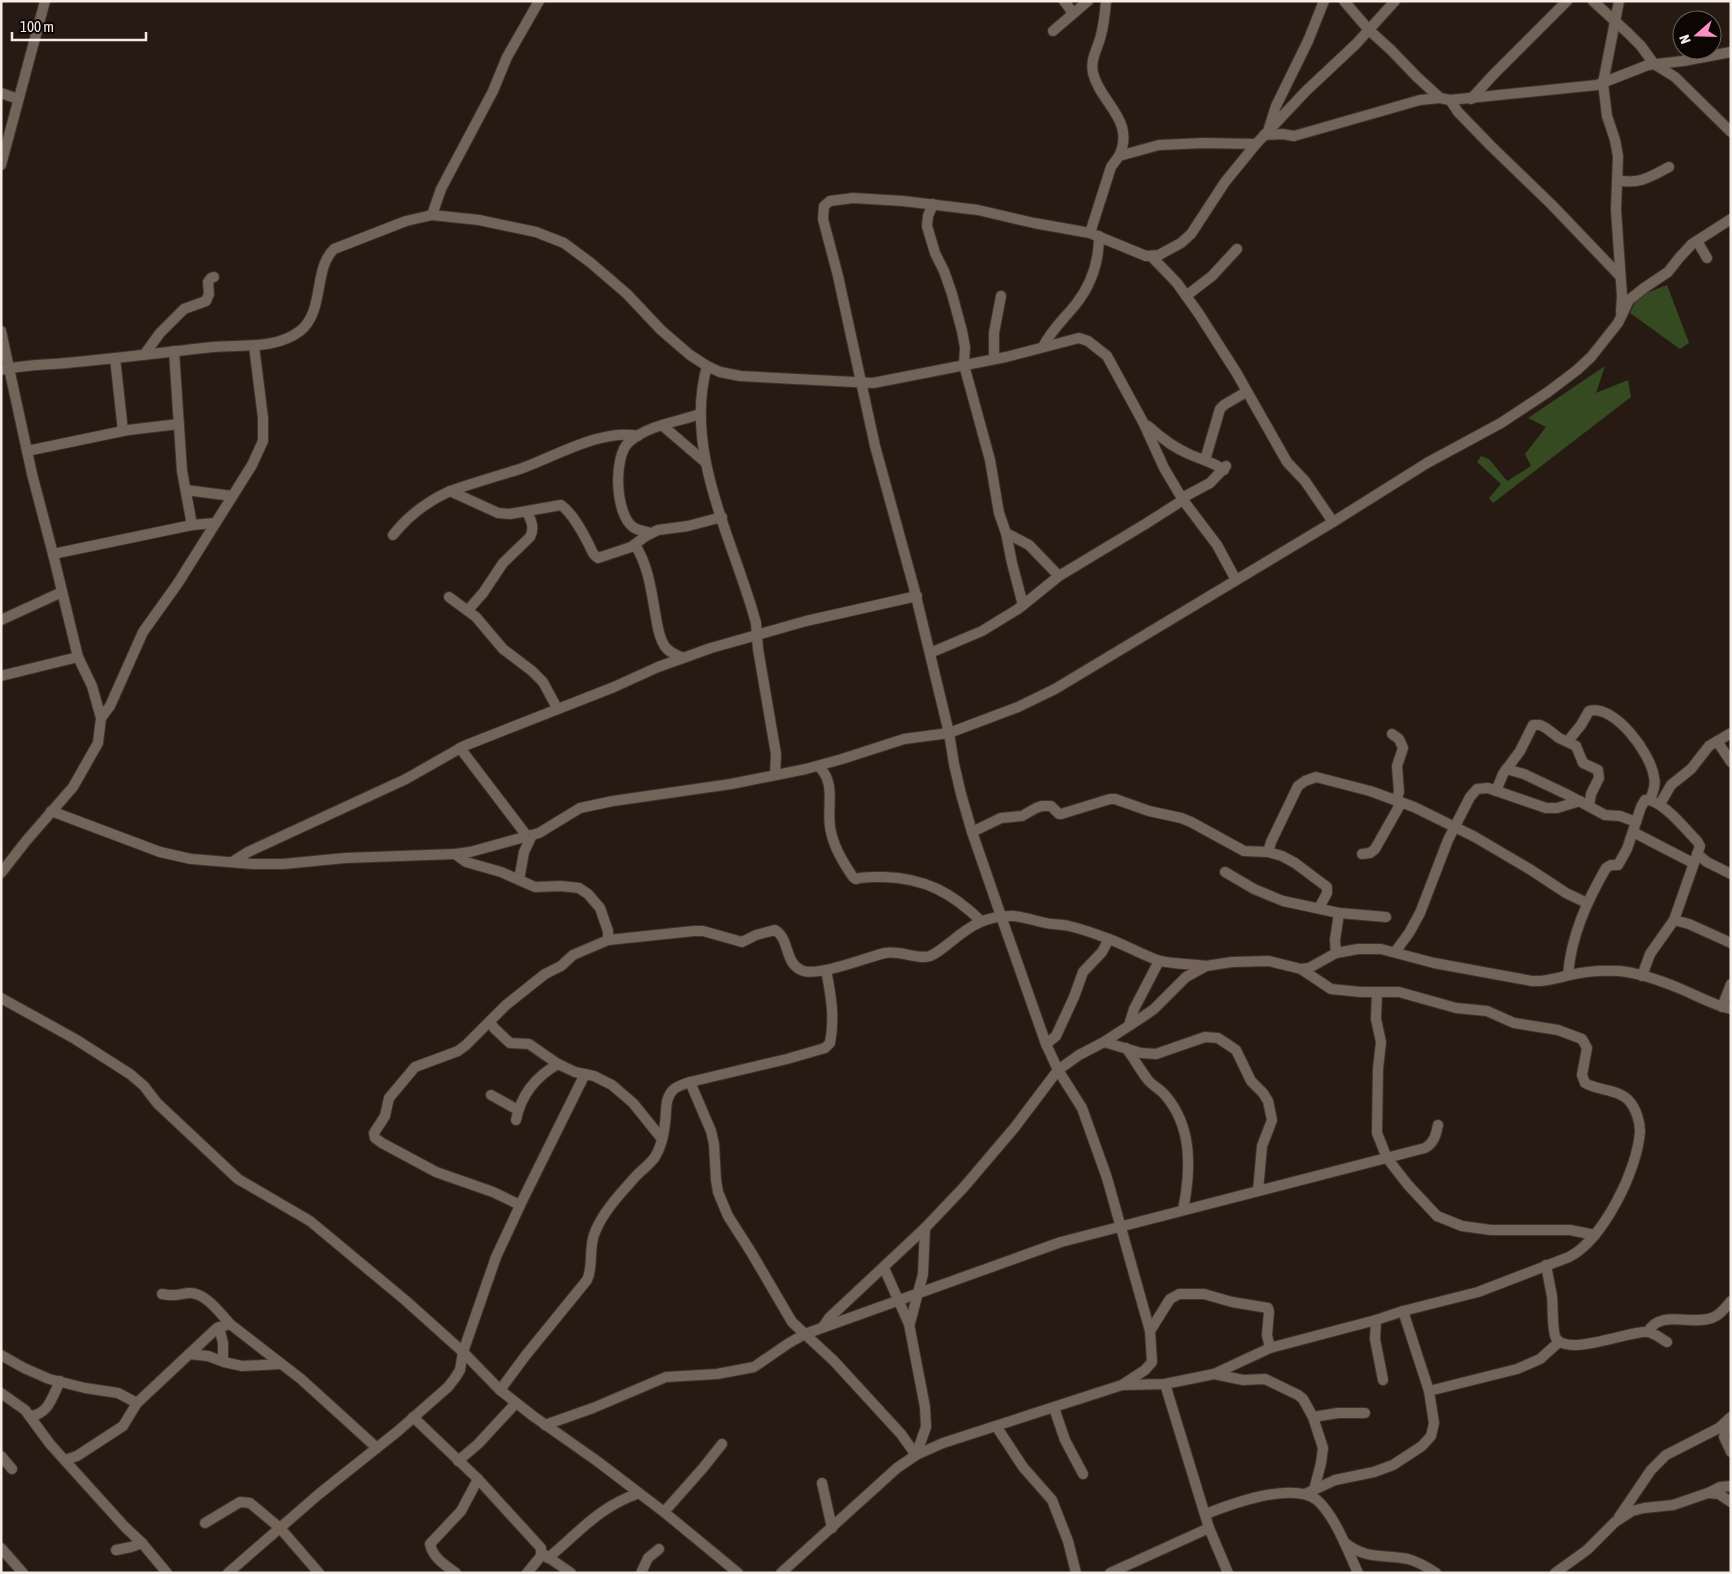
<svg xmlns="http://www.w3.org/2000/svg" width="1732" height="1574" viewBox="0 0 1732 1574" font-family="'Asap Condensed',sans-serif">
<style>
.green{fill:#354a21}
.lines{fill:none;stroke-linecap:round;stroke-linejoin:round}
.street-casing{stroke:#3d332f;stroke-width:12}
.street{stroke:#73645a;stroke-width:10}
</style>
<rect width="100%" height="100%" fill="#271a12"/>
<g class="green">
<path d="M1667,285L1689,343L1680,349L1630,313L1638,296Z"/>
<path d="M1605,366L1596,393L1628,380L1631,397L1493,503L1489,498L1501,484L1477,462L1481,456L1489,459L1507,481L1531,466L1525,454L1546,427L1528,418Z"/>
</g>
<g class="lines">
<defs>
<g id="street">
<path d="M1064,1L1073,13"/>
<path d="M1106,1C1105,13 1104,24 1101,35C1098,48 1090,59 1093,73C1100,103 1136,120 1119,156"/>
<path d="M1344,1L1369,30L1391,50L1417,77L1440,98L1450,100L1597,85L1648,65L1683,61L1731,52"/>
<path d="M1593,1L1628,33L1641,46L1654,64L1675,77L1731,132"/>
<path d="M1619,1L1603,83L1607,116L1615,140L1618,156L1616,210L1622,296L1621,312"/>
<path d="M1053,31L1088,1"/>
<path d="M1,93L18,99"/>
<path d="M1471,99L1494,74L1567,1"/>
<path d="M1450,100L1458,112L1491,146L1552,205L1620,276"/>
<path d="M1269,128L1276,106L1308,41L1324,1"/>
<path d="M1264,135L1282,134L1294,136L1420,100L1440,98"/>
<path d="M1,165L45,1"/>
<path d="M1617,180C1639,185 1650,177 1669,167"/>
<path d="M933,204L928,216L927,226L935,253L944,271L952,294L962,331L965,347L964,365L990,460L999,513L1006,533L1012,563L1023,605"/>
<path d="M432,215L441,189L493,91L507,57L539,1"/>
<path d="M1090,233L1111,167L1119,156L1159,145L1204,143L1256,144"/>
<path d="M1697,241L1707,258"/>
<path d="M1151,256L1177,283L1199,314L1236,372L1287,462L1305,481L1333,522"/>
<path d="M1186,296L1212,276L1237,249"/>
<path d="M1,331L32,474L53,554L78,657L92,686L101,718L98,743L73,787L26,841L1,873"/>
<path d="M1043,347C1051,330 1064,319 1076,304C1091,285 1099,261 1099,236"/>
<path d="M174,351L182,471L192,525"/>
<path d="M144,355L160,333L184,309L206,301L209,294L208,282L211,278L214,277"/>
<path d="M115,358L123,431"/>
<path d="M994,359V333L1001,296"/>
<path d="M707,366C683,452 734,541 756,623L758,649L776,754L775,775"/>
<path d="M1,370C25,364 52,365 76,362C122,358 167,352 212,347C241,344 275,350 300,331C325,311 313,269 334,249L406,221L432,215L479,220L536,232L564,243L591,263L627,294L661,330L690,355L707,366L720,372L740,376L873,383L1006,357L1079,338L1088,341L1107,356L1143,422L1164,468L1183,500L1217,545L1236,580"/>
<path d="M663,426L705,462"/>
<path d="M1148,426C1161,438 1174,448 1191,455C1203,460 1213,462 1224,470"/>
<path d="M27,451L128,430L179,424"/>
<path d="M1205,460L1220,409L1224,405L1246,392"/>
<path d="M186,490L232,496"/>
<path d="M450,491L498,513L510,514L561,505C571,512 582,531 587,541C591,548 592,555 598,558L631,547L646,536L658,530L688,526L722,517"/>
<path d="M1182,498L1210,483L1226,466"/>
<path d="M651,533C645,531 638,531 633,527C615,514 613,456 629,442C648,425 678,422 700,414"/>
<path d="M1006,533L1029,545L1059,576"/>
<path d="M393,535C408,516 428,501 450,491C473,483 497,476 520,469C554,457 602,428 638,436"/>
<path d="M635,545C648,565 651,589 655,612C657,622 658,636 664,645C668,652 676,655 683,658"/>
<path d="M53,554L192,525L215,523"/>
<path d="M449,597L476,617L503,649L532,671L543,682L557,708"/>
<path d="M468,610L483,593L503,563L530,537C535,528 531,520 527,512"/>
<path d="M1,620L62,592"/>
<path d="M930,653L982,631L1018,609L1059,576L1147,523L1183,500"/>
<path d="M1,676L78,657"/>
<path d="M101,718L110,706L143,632L178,583L252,465L263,441V418L254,346"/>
<path d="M1392,734L1399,739L1403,748L1397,766L1399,792L1396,801"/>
<path d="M1568,741L1581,725L1589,711C1615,704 1651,754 1654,777C1656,785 1653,792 1650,800"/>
<path d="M1717,741L1731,762"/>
<path d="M460,748L527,836"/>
<path d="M818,766C838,783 825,810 831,832C834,847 844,864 853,877L856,879C865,876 874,877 884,877C925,878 952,893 981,921"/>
<path d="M1506,769L1524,774L1566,794L1605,815L1620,816L1636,822"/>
<path d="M1496,791L1503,774L1520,751L1533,725H1540L1546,728L1559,738L1576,746L1583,763L1598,770L1599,778L1591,794L1589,806"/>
<path d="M1660,804L1671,785L1691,769L1709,746L1731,733"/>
<path d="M51,811L160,852L191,859L253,864H283L345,858L455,854L470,852L539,833L580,808L613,801L731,784L806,769L842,759L904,739L949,733L1018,707L1055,689L1333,522L1427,463L1501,423L1548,392L1577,370L1591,357L1618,323L1629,300L1644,288L1668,272L1679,258L1692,244L1731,219"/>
<path d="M972,832L1001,818L1022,816L1036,808L1042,806H1051L1059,814H1061L1110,799H1115L1149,811L1181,818L1191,822L1244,851L1268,852L1282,856L1295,863L1327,887V893L1319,908"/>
<path d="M1633,832L1693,863"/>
<path d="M1268,852L1271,842L1298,786L1305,781L1316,777L1370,791L1414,807L1475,837L1531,870L1566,893L1587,903"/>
<path d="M455,854L466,862L501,872L535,887L561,886L579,888L588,894L600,908L608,931V940"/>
<path d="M1362,854L1370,853L1375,849L1401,803"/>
<path d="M1697,854L1707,862L1731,874"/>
<path d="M232,862L248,852L406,779L464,746L614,687L658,667L711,648L806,621L917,596"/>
<path d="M1225,872L1254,889L1283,901L1339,913L1386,917"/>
<path d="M519,880L524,852L532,835"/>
<path d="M1674,920L1689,924L1731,943"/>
<path d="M1395,952L1409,933L1420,913L1448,840L1470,797L1477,789L1488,788L1546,808H1557L1580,801"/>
<path d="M1336,953L1335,940L1339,913"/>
<path d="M1568,975C1571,936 1587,901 1606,868L1611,865H1618L1627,849L1641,807L1645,800C1661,798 1686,830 1697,841L1700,846L1674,920L1650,954L1642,976"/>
<path d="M1377,992L1376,1019L1381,1042L1378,1069L1377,1133L1387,1158L1408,1185L1437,1216L1462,1226L1491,1230H1570L1595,1235"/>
<path d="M1,998L75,1039L130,1074L144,1086L157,1103L238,1179L310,1221L405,1300L463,1352L500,1390L533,1416L597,1461L664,1512L738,1573"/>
<path d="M1722,1007L1731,984"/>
<path d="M490,1022L494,1028L510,1043L529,1044L558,1064L575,1072L594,1076L612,1085L633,1103L662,1139"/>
<path d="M1129,1025L1134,1009L1159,961"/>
<path d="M1104,1042L1141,1053L1156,1054L1205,1037L1218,1038L1236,1050L1251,1081L1263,1093L1268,1101L1272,1120L1262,1146L1258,1191"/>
<path d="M1046,1044L1056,1036L1074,997L1083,972L1102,952L1109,939"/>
<path d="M1126,1048C1134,1058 1140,1070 1148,1080C1153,1086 1160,1089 1165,1095C1193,1127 1191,1171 1183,1210"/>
<path d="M690,1082L711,1131L714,1144L716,1180L718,1192L728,1216L751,1252L792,1322L834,1361L901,1434L916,1455"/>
<path d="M491,1095L518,1110"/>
<path d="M516,1120C521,1095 535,1077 558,1064"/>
<path d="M520,1205L493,1192L436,1172L382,1143L375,1138L374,1133L385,1116L389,1098L415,1067L458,1051L466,1045L506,1005L545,974L561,966L573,955L608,940L694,931H703L742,942L756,935L775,930C790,939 784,962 801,970C817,978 867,957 885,953C900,950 918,960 930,956C938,953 945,946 952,941C971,925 988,915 1013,916C1025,917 1035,921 1046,923C1054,925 1062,924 1069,926C1082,929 1096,934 1109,939C1125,945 1141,954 1157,960C1168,964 1193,964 1206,966"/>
<path d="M1546,1265C1548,1276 1550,1286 1552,1296C1553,1305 1552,1332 1556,1338C1567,1357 1629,1331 1646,1332C1654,1332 1660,1338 1667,1342"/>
<path d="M884,1268L909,1324L925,1407L926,1427L916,1455"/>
<path d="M162,1294C176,1297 177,1294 189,1293C205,1292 220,1313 230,1324"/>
<path d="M1376,1320L1375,1339L1383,1380"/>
<path d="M910,1323L923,1274L925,1228"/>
<path d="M219,1327L223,1343V1361"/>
<path d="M823,1327L829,1318L925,1228L964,1187L1015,1127L1058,1070L1079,1055L1104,1042L1144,1016L1154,1009L1186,977L1206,966L1232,962L1269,961L1301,969L1309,968L1336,953L1358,949H1381L1434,963L1532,981C1546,982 1556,978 1570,975C1586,971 1603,970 1619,971C1640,973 1662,981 1681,989C1698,996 1713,1005 1731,1009"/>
<path d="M1150,1331L1170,1299L1179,1294H1204L1232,1302L1268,1308L1269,1312L1267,1335L1270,1348"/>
<path d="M1648,1332C1660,1308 1694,1327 1714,1317C1721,1314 1726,1307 1731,1301"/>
<path d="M189,1354L208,1356L224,1362L242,1366L281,1364"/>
<path d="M1,1355L24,1368L49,1379L85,1388L118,1393L137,1403L217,1328L230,1324L301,1379L377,1448"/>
<path d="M1214,1374L1243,1380L1265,1379L1298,1395L1303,1399L1313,1417L1323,1448L1321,1463L1314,1490"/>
<path d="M1165,1384L1209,1528L1228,1573"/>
<path d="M1123,1385L1165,1384L1214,1374L1270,1348L1376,1320L1403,1311L1478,1292L1569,1257C1603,1240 1638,1169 1640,1131C1640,1122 1636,1109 1630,1102C1620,1089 1598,1091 1585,1083L1582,1075L1587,1048L1582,1039L1558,1030L1514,1023L1487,1011L1456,1008L1399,992H1361L1331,989L1301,969"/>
<path d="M500,1390L526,1355L587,1280C594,1265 588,1248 595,1232C604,1210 621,1193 636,1176C642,1170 650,1164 655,1157C661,1147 664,1134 665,1123C667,1112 664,1099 673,1090C677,1086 684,1084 690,1082L787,1059L825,1048L830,1043C835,1018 831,995 826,970"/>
<path d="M1429,1391L1517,1369L1540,1359L1559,1342"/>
<path d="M1,1393L25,1410L50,1444L125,1527L142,1543L167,1573"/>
<path d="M1054,1408L1065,1440L1083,1474"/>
<path d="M30,1416C49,1414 52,1397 60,1381"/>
<path d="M413,1417L478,1479L541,1548V1556L527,1573"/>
<path d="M1313,1417L1338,1413H1365"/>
<path d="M1728,1421L1724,1437L1731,1452"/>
<path d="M545,1425L593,1408L666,1377L717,1374L754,1367L789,1343L805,1334L1061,1242L1425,1148C1434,1143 1436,1135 1438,1125"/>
<path d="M996,1426L1023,1467L1052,1500L1068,1541L1076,1573"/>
<path d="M1,1456L12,1469"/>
<path d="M65,1460L77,1456L123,1426L137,1403"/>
<path d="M458,1461L478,1444L516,1403"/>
<path d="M822,1483L832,1528"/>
<path d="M1708,1493L1720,1487L1731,1486"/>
<path d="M1305,1494L1335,1480L1374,1472L1393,1465L1422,1446L1431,1436L1434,1423L1429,1391L1403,1311"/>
<path d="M664,1512L703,1468L722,1444"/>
<path d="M1206,1514C1231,1504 1293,1481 1317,1500C1335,1516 1348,1551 1358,1573"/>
<path d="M1619,1517L1651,1470L1666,1455L1719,1428L1731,1417"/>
<path d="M205,1523L240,1502L250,1503L280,1528L319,1573"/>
<path d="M1345,1543C1367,1560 1383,1554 1408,1559C1419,1562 1427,1567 1436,1573"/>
<path d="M1,1548L23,1573"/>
<path d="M116,1550L131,1547L142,1543"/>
<path d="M545,1555L571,1573"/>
<path d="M548,1558C581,1531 597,1508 639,1493"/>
<path d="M228,1573L319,1494L398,1431L448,1387L455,1378L460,1370L463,1352L496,1257L524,1197L585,1074"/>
<path d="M456,1573C445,1565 433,1558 430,1544L461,1511L478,1479"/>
<path d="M641,1573L648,1558L659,1549"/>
<path d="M781,1573L897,1468L916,1455L943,1443L1122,1385L1145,1370L1152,1362L1150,1331L1107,1178L1082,1108L1058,1070L1046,1044L1001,916L972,832L961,794L954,764L949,733L914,588L875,446L838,276L823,219L824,206L830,201L853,198L903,201L978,210L1034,223L1090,233L1146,256L1159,255L1181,243L1191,234L1225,182L1256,144L1306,91L1356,44L1395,1"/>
<path d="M1110,1573L1209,1528"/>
<path d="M1555,1573L1587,1550L1615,1522L1632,1511L1644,1508L1673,1505L1708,1493L1719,1494L1731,1502"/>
</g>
</defs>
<use href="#street" class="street-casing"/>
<use href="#street" class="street"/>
</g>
<rect width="1732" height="1574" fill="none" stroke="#f6ede7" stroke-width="5"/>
<g transform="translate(1697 35) rotate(250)"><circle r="24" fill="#0b0604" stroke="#69625f"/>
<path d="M0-4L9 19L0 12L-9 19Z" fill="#fb8fc4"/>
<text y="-8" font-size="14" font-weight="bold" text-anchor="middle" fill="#f6ede7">N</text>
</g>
<path d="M12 32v8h134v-8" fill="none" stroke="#f6ede7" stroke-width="2.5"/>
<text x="20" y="32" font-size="15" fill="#f6ede7" stroke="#0b0604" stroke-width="4" paint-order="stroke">100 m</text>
</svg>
